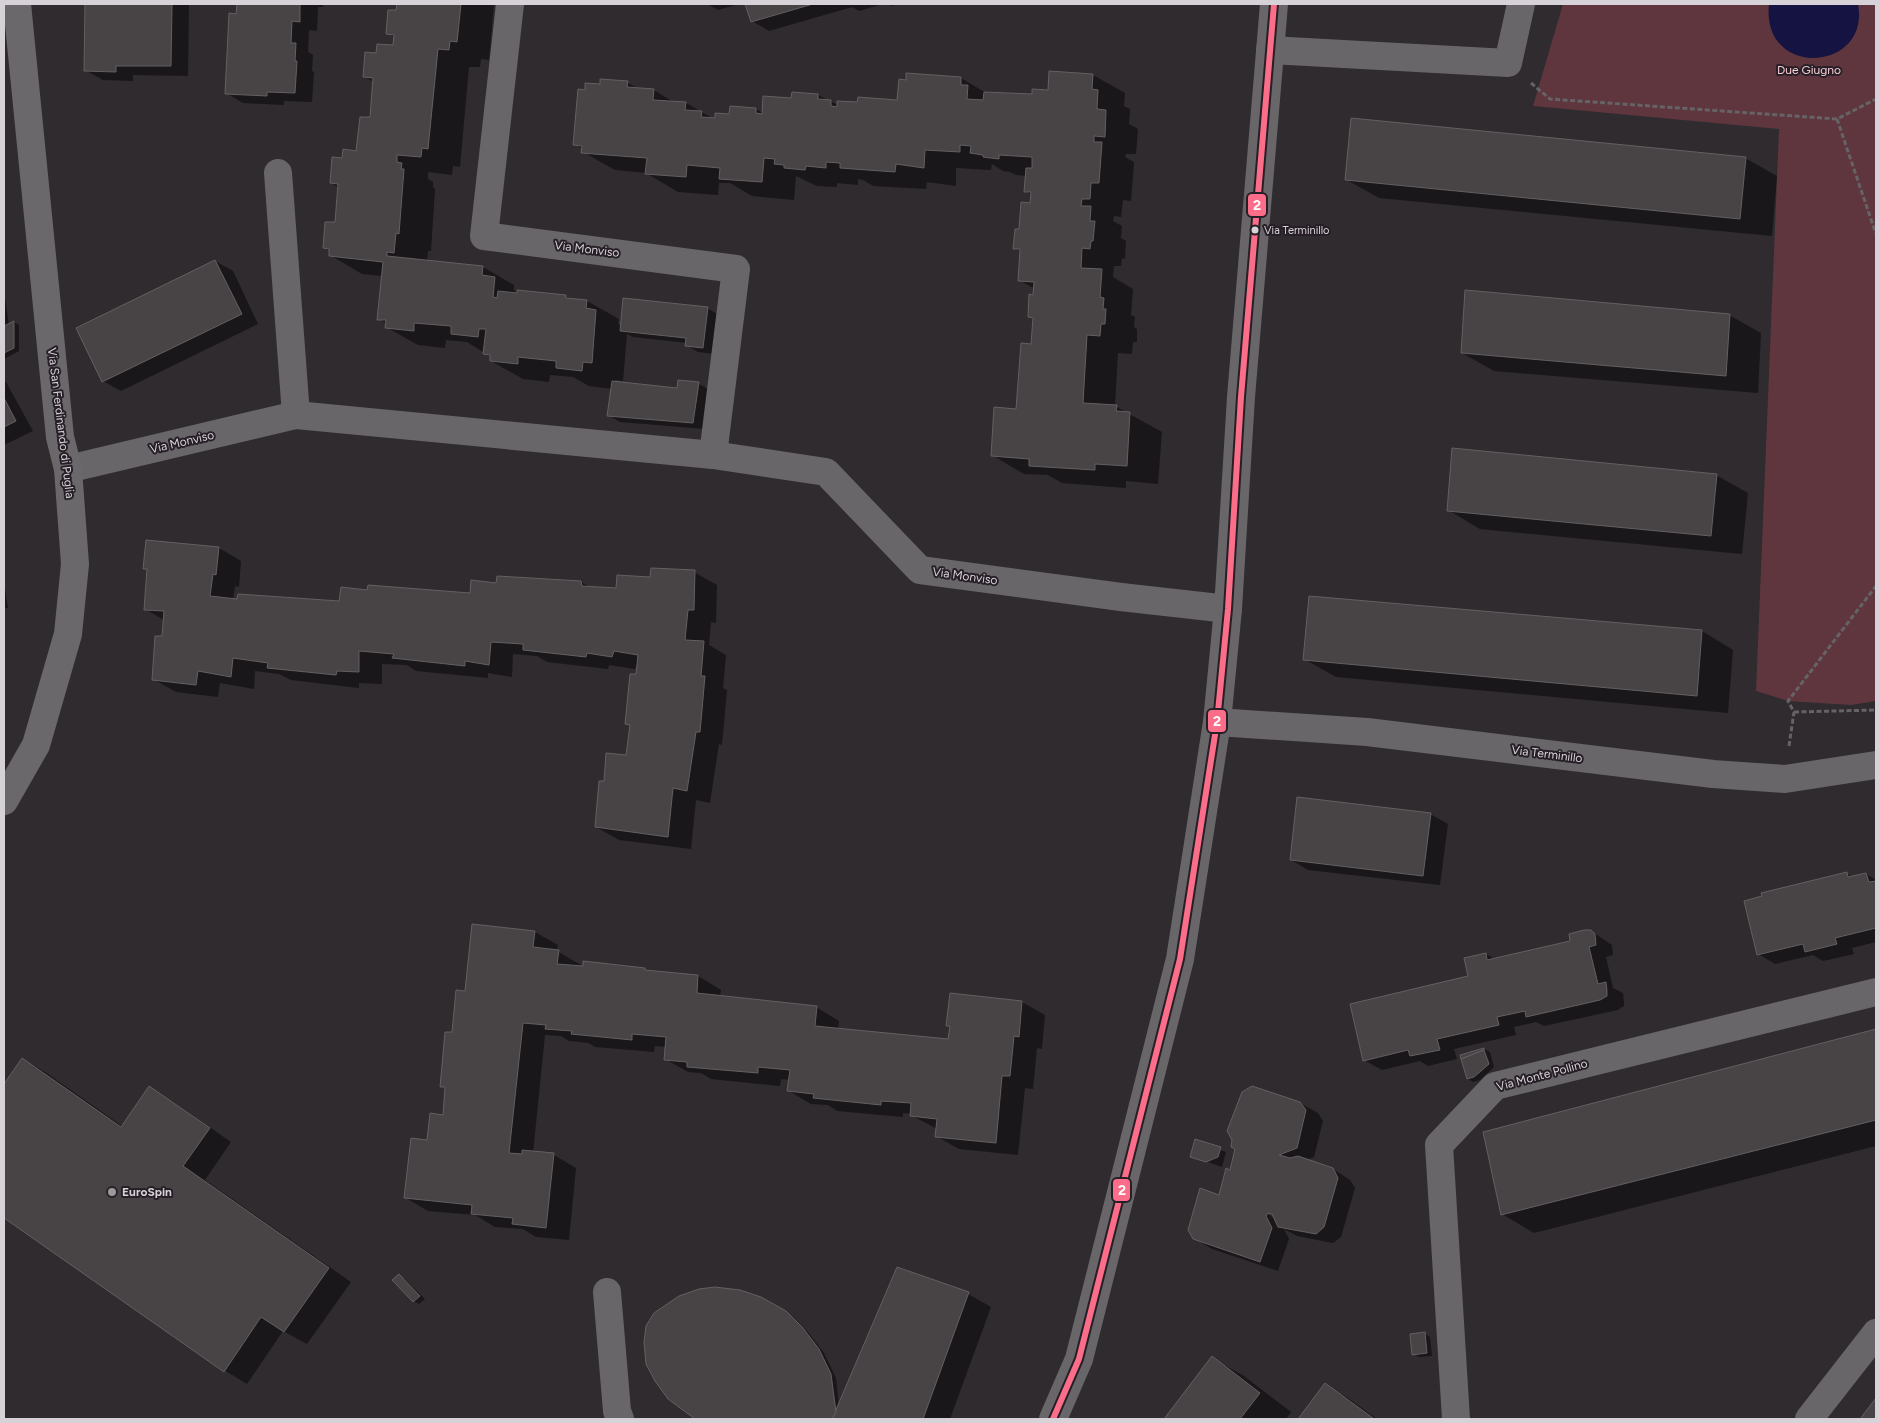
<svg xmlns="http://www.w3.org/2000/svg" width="1880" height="1423" viewBox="0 0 1880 1423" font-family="Figtree,sans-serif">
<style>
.green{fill:#5f363e}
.water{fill:#141341}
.shadow{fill:#0007;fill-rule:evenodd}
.building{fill:#484446;stroke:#635f62}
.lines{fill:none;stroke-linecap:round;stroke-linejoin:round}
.path{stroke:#656366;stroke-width:3;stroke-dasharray:5 2.5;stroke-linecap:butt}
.street{stroke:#686669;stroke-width:28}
.secondary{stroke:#6a686b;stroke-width:28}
.bus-1-casing{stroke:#271f27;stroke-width:10}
.bus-1{stroke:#fb6d88;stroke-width:6}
.bus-dot{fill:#d7d2d7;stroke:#271f27;stroke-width:2}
.poi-dot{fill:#9c989c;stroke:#271f27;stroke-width:2}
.labels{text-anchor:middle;stroke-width:4;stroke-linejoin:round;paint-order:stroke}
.bus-label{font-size:11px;fill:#d7d2d7;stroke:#271f27;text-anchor:start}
.park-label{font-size:12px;fill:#f8cdd2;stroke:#271f27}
.street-label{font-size:12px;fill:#d7d2d7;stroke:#271f27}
.poi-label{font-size:12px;font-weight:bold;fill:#d7d2d7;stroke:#271f27;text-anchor:start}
.line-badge{stroke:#271f27;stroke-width:2}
.badge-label{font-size:14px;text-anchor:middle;font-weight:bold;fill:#fff}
</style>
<rect width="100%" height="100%" fill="#2f2b2f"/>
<path class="green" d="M1563,4H1876V701L1851,705L1788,701L1756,691L1779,129L1533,106Z"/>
<path class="water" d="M1769,4H1858C1871,72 1761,80 1769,4Z"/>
<g class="shadow">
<path d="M86,4H189L188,76L133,75V81L103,80L85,70Z"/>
<path d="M238,4H323V7H318L317,31L309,30L308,52L313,55L312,71L314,72L312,102L284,101V105L243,103L226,93Z"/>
<path d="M398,4H494L489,60L481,59L480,67H469L460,167L453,166L452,175L428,172V179L433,182V187L435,189L431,251H428L427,261L483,267L514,285V290L518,292L566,296L572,300L587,301L619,319L618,324L622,326L707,308L719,315L715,354L698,352L686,345L687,343L633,337L627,334L623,381L615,380V383L678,389L699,384L710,390L705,429L620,422L608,415L612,389L589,386L573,377L550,375L549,382L523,379L491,361V357L467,342L446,340L445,348L418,345L386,327L387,324L379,319L383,276L362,274L330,255V251L324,248L336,224L339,188L331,183L344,159L357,152L371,119L374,82L364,77L377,54L394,47L395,38L388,33L398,12Z"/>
<path d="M707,4H739L718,10Z"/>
<path d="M746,4H883L859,11L852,7L769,31L752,21Z"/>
<path d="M887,4H900L892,6Z"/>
<path d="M1093,75L1125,93L1124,106L1130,109L1129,124L1138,129L1136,154H1126L1125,157L1134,162L1131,201L1123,200L1121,217L1114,216L1113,221L1122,226L1121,238L1126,241L1125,259L1122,258L1121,266H1114L1113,277L1133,289L1131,315L1135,317L1134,327L1137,329V342H1133L1132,354L1118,353L1115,406L1162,432L1158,484L1126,481V488L1062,483L1048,475L1024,474L992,455L1017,411L1032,345L1034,320L1029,317L1035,289L1019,280L1022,252L1015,248L1020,230L1031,204L1032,195L1025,191L1026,176L1016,175L1010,172L1003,171L992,164L991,170L956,168V186L927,182L926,189L873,186L863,180L858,179V185L837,183V187L817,186L796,176L794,200L752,196L730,183H719L718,195L678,192L646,173L615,170L583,152V149L575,145L586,91L601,85L628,83L639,89L654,90L675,103H686L714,119L756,109L763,113L793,99L818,95L838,105L898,101L961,78L986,93L1034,95L1049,91Z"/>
<path d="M1745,158L1777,176L1772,236L1379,198L1347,180Z"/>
<path d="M215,261L233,271L258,324L121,391L103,381Z"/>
<path d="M4,291L9,325L14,322L19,325V351L4,359Z"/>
<path d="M1729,315L1761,333L1758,393L1494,371L1462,353Z"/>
<path d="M4,381L6,382L33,431L4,445Z"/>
<path d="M1716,475L1748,493L1742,554L1480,529L1448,510Z"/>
<path d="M219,548L241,561L239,587L235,586L233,600L340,602L368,591L471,595L497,584L581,582L590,587L618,589L651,579L694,572L717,585L716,623L711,622L709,645L726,655L723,688L727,690L722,745L719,744L710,803L696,800L691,849L619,840L596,827L605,782L627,756L631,726L626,723L638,675L639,661L635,669L609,665L608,669L547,662L537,656L513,654L512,677L488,673V678L416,671L407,665L382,664V684L359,683V688L291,680L279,674L255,671L254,689L220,683L218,697L176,692L153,679L163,637L164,620L145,609L148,570L144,568Z"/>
<path d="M4,582L8,608H4Z"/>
<path d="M1702,631L1733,650L1728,713L1336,677L1304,659Z"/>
<path d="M1430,814L1448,824L1440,885L1308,870L1291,860Z"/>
<path d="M1847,874L1853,877L1866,874L1876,880V942L1852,948L1854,954L1823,961L1813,955L1775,964L1758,954Z"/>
<path d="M473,926L535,932L558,945L557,951L581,965V967L584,968L585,962L645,969L650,972L698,976L721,990L720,997L816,1007L839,1021L838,1030L950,1040L951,1027L948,1025L951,995L1022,1002L1045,1015L1042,1049L1037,1048L1033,1089L1025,1088L1018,1155L959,1149L936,1136L937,1129L911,1115V1114L903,1113V1117L837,1111L828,1105L811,1104L789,1091L790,1080L781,1079L780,1086L711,1079L701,1073L688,1072L665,1059L667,1047L655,1046L654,1052L595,1047L589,1043L569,1041L561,1036L545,1035L533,1153L554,1155L576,1168L569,1240L536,1237L523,1229L495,1227L475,1215L428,1211L406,1198L428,1141L444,1116L446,1089L441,1086L453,1034L466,993Z"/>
<path d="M1591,931L1612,945L1613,955L1606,957L1613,988L1623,993L1624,1002V1006L1618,1010L1544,1026L1536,1022L1514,1027L1516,1035L1454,1049L1457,1059L1428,1066L1420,1061L1382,1070L1364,1060L1469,977L1486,954L1495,959L1572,942Z"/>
<path d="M1876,1030V1146L1534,1233L1502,1214L1485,1133Z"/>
<path d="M1484,1049L1490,1052L1494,1067L1480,1080L1473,1082L1468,1079L1462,1056Z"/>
<path d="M23,1059L45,1072L122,1126L150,1088L172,1101L231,1142L205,1180L351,1282L307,1344L283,1331L247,1384L224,1370L4,1216V1087Z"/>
<path d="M1300,1103L1318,1113L1323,1121L1314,1157L1307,1160L1333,1169L1350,1180L1355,1188L1341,1237L1333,1243L1297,1236L1284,1229L1289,1239L1278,1271L1212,1249L1194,1238L1220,1196L1231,1171ZM1263,1209L1274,1215V1218L1262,1211Z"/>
<path d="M1195,1141L1226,1152L1222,1167L1191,1156Z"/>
<path d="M399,1276L405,1279L425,1299L419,1304L414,1301Z"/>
<path d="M968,1294L991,1307L950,1419H697L686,1412L760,1299L792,1316L808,1332L824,1353L836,1378L839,1406Z"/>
<path d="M1425,1334L1430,1337L1432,1356L1419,1357L1414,1354Z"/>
<path d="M1212,1358L1244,1376L1291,1412L1286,1419H1166Z"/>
<path d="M1325,1385L1348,1398L1377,1419H1299Z"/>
</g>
<g class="building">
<path d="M85,4H172L171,66H116V72L84,71Z"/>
<path d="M237,4H300V22L292,21L291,43H296L295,61H297L295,93L267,92V96L225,94L229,13L236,14Z"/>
<path d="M397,4H461L457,42L450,41L449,50L438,49L428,149L422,148L421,157L397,155V162L402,163L401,169H404L399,234L396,233L394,253L387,252V256L483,266L482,275L495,277L493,297L497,298L498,291L517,293V290L566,295V298L587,300L586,308L596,310L592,363L583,362L582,371L556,368V361L518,357V364L490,361V355L483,354L486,329H479L478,337L451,334V326L414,323V331L385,328L386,320H377L383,262L329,256V249L323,248L325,222H335L338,184L330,183L332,157L342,158L343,149L356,151L360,117H370L373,78L363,77L365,52L376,53L377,44L393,45L394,35L386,34L388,10H396Z"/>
<path d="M745,4H813L751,22Z"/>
<path d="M1049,71L1093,74L1092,89L1098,90L1097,109L1106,110L1105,137L1094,136V142H1102L1099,183H1091L1090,199H1082L1081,206H1091L1090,221H1095L1093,241H1091L1090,249L1082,248L1081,268L1102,269L1100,297L1104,298L1103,309H1106L1105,324H1101L1100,336L1087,335L1083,403L1117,405L1116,411L1130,412L1127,466L1095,464V470L1029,466V459L991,456L994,407L1016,409L1021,343L1031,344L1033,318L1028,317L1029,294L1033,295L1034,282L1018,281L1020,249H1013L1015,229H1019L1021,202L1030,203L1031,192H1024L1026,168H1032V157L999,155V159L983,157V155L970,153L971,146L960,145V152L925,150L924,168L896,164L895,172L840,168V163L826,162V168L806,166L805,170L784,168V165L774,164L775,159L764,158L762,182L719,179L720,168L687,165L686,177L645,174L647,158L581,153L582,146L573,145L578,89L585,90V83L600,84V79L628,81L627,87L654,89L653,100L686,102L685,110L702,111L701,117L715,118V113L729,114L730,106L756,108V113L762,114L763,96L791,98L792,92L818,94V99L831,100V106L837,107V101L857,102L858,97L897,100L899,79L906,80V73L961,77V85H968L967,99L983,100L984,92L1032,94V89L1048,90Z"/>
<path d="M1351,118L1746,157L1740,219L1345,180Z"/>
<path d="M215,260L242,314L102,382L76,328Z"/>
<path d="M1465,290L1730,314L1726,376L1461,353Z"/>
<path d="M623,298L708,307L703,348L685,346L686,338L620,331Z"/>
<path d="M14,321V348L4,353V326Z"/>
<path d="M678,380L699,382L693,423L607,416L612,381L677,388Z"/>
<path d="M4,398L16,421L4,427Z"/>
<path d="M1452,448L1717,474L1711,536L1447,511Z"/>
<path d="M146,540L219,547L216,575L213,574L210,596L237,599L238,594L339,601L341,587L367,590L368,585L470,593L471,580L496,583L497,576L581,581L582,586L616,588L617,575L650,577L651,568L695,570L694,610H688L685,640L704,641L701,676H705L700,732H696L687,791L673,788L668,837L595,827L599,781H604L606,753L626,755L630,725L625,724L630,674H636L638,655L614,651L612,657L587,653L586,657L523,650V644L491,642L489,665L465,661V666L392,658L394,654L359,651V672L337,671L336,675L267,668L268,663L233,658L231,677L198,671L196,685L152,680L155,636H162L164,611L144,610L147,569H143Z"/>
<path d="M1309,596L1702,630L1697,696L1303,660Z"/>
<path d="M1297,797L1431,813L1423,876L1290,860Z"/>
<path d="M1847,872L1848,877L1866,873L1869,882L1876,881V928L1835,938L1837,944L1805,952L1803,944L1757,955L1744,901L1762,896L1761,893Z"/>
<path d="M472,924L535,931L533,947L559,950L557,964L583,966V961L645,968V970L698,975L697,993L817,1006L815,1026L948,1039L950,1026H946L950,993L1022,1001L1019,1037L1014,1036L1010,1076H1002L996,1143L935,1137L937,1119L910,1116L911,1103L881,1101V1105L813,1098L814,1094L787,1091L790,1070L758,1067V1073L687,1067V1062L664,1060L666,1037L632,1034V1040L571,1034L572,1031L545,1029L546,1025L523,1023L509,1153L522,1154V1150L554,1153L546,1228L512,1224L513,1218L471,1214L472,1205L404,1198L411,1138L427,1140L430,1113L443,1115L445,1087H440L445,1032H452L456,990L465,991Z"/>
<path d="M1584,930H1591L1595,934L1596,945L1589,947L1598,984L1606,982L1607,991V996L1600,1000L1526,1017L1525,1011L1497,1017L1499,1025L1437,1039L1440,1050L1410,1056L1408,1050L1363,1061L1350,1004L1468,976L1464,958L1486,953L1487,960L1570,941L1569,934Z"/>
<path d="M1876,1029V1120L1501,1215L1483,1132Z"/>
<path d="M1484,1048V1050L1461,1059L1460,1055Z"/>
<path d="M1484,1050L1489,1064L1474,1077L1467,1079L1461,1059Z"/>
<path d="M22,1058L121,1127L149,1086L210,1128L183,1166L329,1268L284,1332L261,1317L224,1372L4,1218V1084Z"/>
<path d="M1252,1086L1300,1102L1306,1110L1297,1148L1279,1155L1290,1158L1298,1156L1333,1168L1338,1178L1324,1227L1316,1234L1278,1227L1272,1214L1268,1213L1266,1216L1272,1228L1260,1262L1193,1239L1188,1230L1200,1188L1219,1195L1226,1168L1230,1170L1235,1149L1231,1147L1232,1140L1227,1131L1242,1092Z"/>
<path d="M1195,1139L1221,1147L1218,1157L1206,1162L1190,1157Z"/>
<path d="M897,1267L969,1292L923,1419H832Z"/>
<path d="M399,1274L420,1296L413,1302L392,1280Z"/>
<path d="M715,1287L740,1290L761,1297L786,1311L803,1328L819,1349L831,1374L836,1412L832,1419H695L668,1399L655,1381L646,1364L644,1342L646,1326L654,1313L679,1296L699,1289Z"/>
<path d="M1425,1332L1427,1353L1412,1355L1410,1334Z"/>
<path d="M1212,1356L1260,1393L1240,1419H1164Z"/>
<path d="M1325,1383L1373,1418L1372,1419H1298Z"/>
<path d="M1876,1398V1419H1860Z"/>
</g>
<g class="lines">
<g class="path">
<path d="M1531,83L1550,99L1837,119L1876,99"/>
<path d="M1837,119L1876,234"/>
<path d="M1794,712L1876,710"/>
<path d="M1789,746L1794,712L1788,701L1876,586"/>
</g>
<g class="street">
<path d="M510,4L484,236L736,269L713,455"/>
<path d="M1270,50L1508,63L1521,4"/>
<path d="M278,173L296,415"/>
<path d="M68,469L296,415L713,455L826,472L920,570L1121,597L1228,609"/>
<path d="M1217,722L1367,732L1713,774L1785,779L1876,765"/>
<path d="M607,1292L617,1411L620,1419"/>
<path d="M1053,1419L1079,1359L1180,959L1217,722L1228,609L1241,397L1274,4"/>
<path d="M1456,1419L1439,1145L1495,1086L1876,992"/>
<path d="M1809,1419L1876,1333"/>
</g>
<path class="secondary" d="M4,801L36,745L68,634L75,564L68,469L60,437L17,4"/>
<defs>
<path id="bus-1" d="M1053,1419L1079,1359L1180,959L1217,722L1228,609L1241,397L1274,4"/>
</defs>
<use href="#bus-1" class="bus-1-casing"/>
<use href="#bus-1" class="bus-1"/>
</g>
<circle class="bus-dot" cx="1255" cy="230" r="4.5"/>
<circle class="poi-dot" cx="112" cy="1192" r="5"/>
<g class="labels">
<g class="bus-label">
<text x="1264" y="234">Via Terminillo</text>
</g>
<g class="park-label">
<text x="1809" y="74">Due Giugno</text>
</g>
<g class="street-label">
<text transform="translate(587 249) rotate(7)" y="4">Via Monviso</text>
<text transform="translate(61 423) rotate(83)" y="4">Via San Ferdinando di Puglia</text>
<text transform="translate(182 442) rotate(-13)" y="4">Via Monviso</text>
<text transform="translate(965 576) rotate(8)" y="4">Via Monviso</text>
<text transform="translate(1547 754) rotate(7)" y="4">Via Terminillo</text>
<text transform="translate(1542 1075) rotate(-15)" y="4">Via Monte Pollino</text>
</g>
<g class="poi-label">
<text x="122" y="1196">EuroSpin</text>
</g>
</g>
<g class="line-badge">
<rect x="1247" y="193" width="20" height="24" rx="5" fill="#fb6d88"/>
<rect x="1207" y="709" width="20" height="24" rx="5" fill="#fb6d88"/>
<rect x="1112" y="1178" width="19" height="24" rx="5" fill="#fb6d88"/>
</g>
<g class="badge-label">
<text x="1257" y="210">2</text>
<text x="1217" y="726">2</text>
<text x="1122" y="1195">2</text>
</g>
<rect width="1880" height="1423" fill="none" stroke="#d7d2d7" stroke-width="10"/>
</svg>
